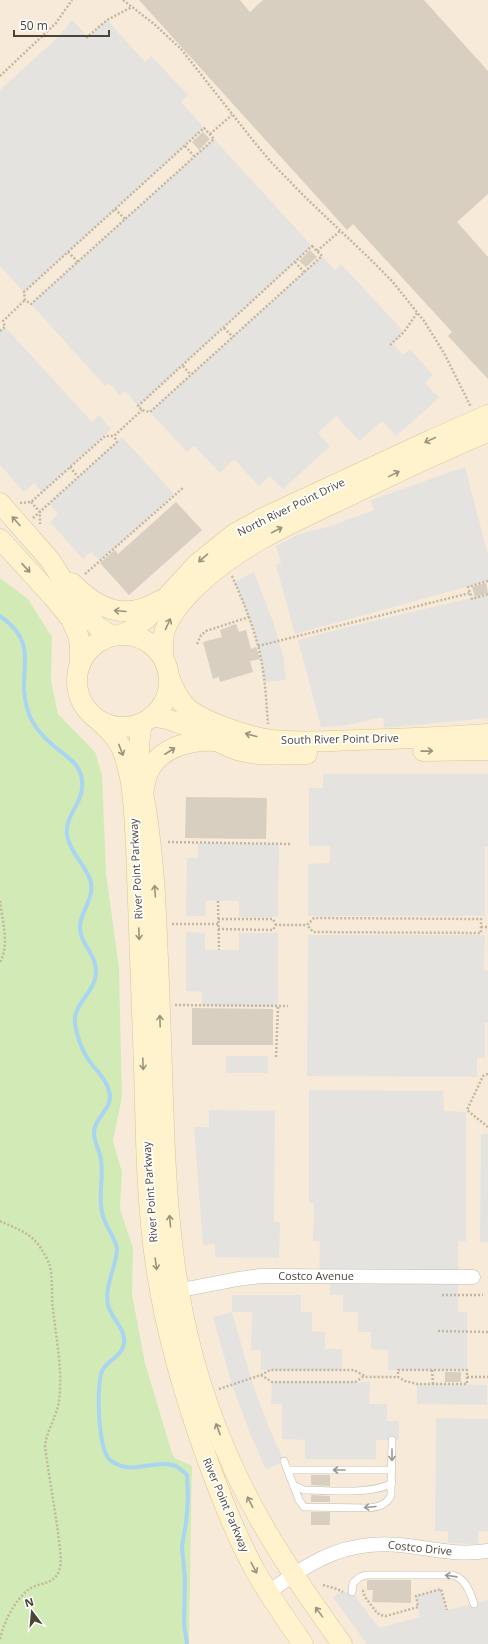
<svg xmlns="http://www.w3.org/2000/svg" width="488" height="1644" viewBox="0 0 488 1644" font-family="'Open Sans',sans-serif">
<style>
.commercial{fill:#f7ead8}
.green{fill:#d2eab5}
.parking{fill:#e5e3e0}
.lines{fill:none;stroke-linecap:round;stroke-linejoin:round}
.stream{stroke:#a9d4f2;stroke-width:4}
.building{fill:#d8cfc1}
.lane-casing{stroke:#c2bbae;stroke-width:8}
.street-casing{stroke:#c2bbae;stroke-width:15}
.secondary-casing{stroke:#d6c79b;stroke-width:21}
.path{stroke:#c4b79f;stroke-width:2.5;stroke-dasharray:2 2;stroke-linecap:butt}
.lane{stroke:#fff;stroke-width:7}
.street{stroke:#fff;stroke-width:14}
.secondary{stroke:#fff3cd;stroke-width:20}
.oneway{stroke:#9c937c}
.oneway2{stroke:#9c9892}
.labels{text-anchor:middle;stroke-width:3.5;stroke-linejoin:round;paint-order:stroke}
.street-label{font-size:11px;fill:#4b4439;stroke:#fff}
</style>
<rect width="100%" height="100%" fill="#f6f3ec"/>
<path class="commercial" d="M0,0H488V1644H189L192,1467L175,1458L172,1453L145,1363L132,1294L133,1248L120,1209L122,1172L113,1141L122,1097L119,968L106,873L95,752L58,714L51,680L52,637L28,599L0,578Z"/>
<path class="green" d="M0,578L28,599L52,637L51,680L58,714L95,752L102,775L106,873L119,968L122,1097L113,1141L122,1172L120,1209L133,1248L132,1294L145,1363L172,1453L175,1458L192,1466L189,1644H0Z"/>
<g class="parking">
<path d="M72,20L88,37L107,20L145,62L151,56L188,95L181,102L204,128L24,292L0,266V90L57,38Z"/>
<path d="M214,139L312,246L138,406L125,391L120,396L109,383L105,386L31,304Z"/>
<path d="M322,256L335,270L341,264L404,332L392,343L403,355L410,349L433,375L425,383L439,398L396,436L382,421L359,441L336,416L318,433L330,446L283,489L270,476L259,486L234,459L220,473L194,446L187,452L150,412Z"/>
<path d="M5,327L92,422L99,415L111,429L42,492L34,483L24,492L0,465V331Z"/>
<path d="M122,437L174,494L100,561L91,552L83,559L50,522L58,514L49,504Z"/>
<path d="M465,467L488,555V581L295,634L276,565L281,563L276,546L299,534L328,527L374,510L371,500Z"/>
<path d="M254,572L275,627L283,656L286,680L265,682L261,660L255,633L235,582Z"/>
<path d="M488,594V718L384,728L383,717L348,725L321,727L298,640L352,626Z"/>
<path d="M323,774H488V847H485V916H308V864L330,863V846H309V788H323Z"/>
<path d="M198,843L279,844L278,917H239V901H206L205,916H186L187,858H198Z"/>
<path d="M186,932L205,933V950H239V933H278V1007L202,1006V992L186,991Z"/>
<path d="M308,935H485L484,970L488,971V1023H485V1058H477V1077L307,1076Z"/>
<rect x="226" y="1056" width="42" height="17"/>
<path d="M309,1090L443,1091L444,1111L466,1112V1241L458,1242V1312H467V1370H388V1350L371,1349V1332H358V1312H343V1295H330V1276H319L320,1241H313L314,1203H309Z"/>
<path d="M209,1110L275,1111L274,1222H280L279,1258L215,1257V1244L203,1245L194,1127H209Z"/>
<path d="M481,1134H488V1242H480Z"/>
<path d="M232,1295H301V1312H312V1331L325,1332V1349H342V1370H261V1350H251L252,1312H232L251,1379L269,1428L284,1461L266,1470L251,1436L232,1385L213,1317L232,1312Z"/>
<path d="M272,1382H370L369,1404H387V1421H399V1440H376V1459H305V1440L282,1439V1404H271Z"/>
<path d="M417,1384L487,1385V1405L417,1404Z"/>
<path d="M436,1418L488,1419V1531H478V1544L448,1543V1531H435Z"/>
<path d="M441,1589L447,1610L488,1600V1644H367L333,1597L341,1592H352L379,1628L420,1617L416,1596Z"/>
</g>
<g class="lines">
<path class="stream" d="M0,616C42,645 16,671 27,708C32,728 48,742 64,754C72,761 78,765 81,775C88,802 64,813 67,835C70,852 84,864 90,879C96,897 81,910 80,926C79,943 97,955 96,972C96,992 73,1003 75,1023C76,1034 82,1050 88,1059C96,1071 108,1080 110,1095C111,1110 94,1118 94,1133C94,1142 100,1151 101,1160C104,1177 98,1195 102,1212C104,1225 114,1235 117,1248C117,1267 104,1284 108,1305C111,1318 126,1329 124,1343C123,1356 107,1360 102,1371C96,1385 98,1450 110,1460C131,1477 154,1459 172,1465C178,1466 183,1471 187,1475L188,1498L186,1523L182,1546L185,1580L184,1624L187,1644"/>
</g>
<g class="building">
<path d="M139,0H240L250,12L263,0H424L488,71V194L457,222L488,257V379L448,336L452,332L353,224L347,230Z"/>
<path d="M203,132L210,139L199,150L192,142Z"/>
<path d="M310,250L317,257L306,267L299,261Z"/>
<path d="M176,502L202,530L129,595L100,563L115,550L118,554Z"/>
<path d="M486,583L488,593L475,597L472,587Z"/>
<path d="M236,624L239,632L246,630L251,649L256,647L260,659L250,661L253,672L220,682L219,677L213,679L203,642L222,637L220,630Z"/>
<path d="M186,797L267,798L266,839L185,838Z"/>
<path d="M192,1008L273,1009V1045H192Z"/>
<rect x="445" y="1372" width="16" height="10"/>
<path d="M311,1475H330V1486L311,1485Z"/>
<path d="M311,1495L330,1496V1502H311Z"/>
<rect x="311" y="1512" width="19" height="13"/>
<path d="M367,1580H411V1603L372,1602L373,1590H367Z"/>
</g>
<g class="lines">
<defs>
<g id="lane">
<path d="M284,1461L299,1500L304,1507L368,1508C378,1507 387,1505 391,1495L392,1440"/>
<path d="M288,1470H392"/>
<path d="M295,1486L304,1490C326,1490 373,1495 392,1483"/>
<path d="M352,1592L353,1583L360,1577L366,1575H453C466,1579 470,1592 474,1604"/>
</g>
<g id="street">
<path d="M171,1292L238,1279L261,1276L473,1277"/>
<path d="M268,1593C314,1558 350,1538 409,1546C436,1550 461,1555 488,1551"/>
</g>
<g id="secondary">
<path d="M0,503L50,560L82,611L98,627L112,636"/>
<path d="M0,539L53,597L71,619L78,635L80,644V665"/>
<path d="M72,583C99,610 125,621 159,601"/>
<circle cx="123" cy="681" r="46"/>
<path d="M119,635L130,631L146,619L197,564L234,534L263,518L433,439L488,415"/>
<path d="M163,657C163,648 162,639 165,630C171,613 184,599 197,586C242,543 298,520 353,494C398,472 442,451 488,432"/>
<path d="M169,677C173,687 177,697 185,706C202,722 249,737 272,740C300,743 329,741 357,740C401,739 444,737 488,734"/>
<path d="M152,716C164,718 174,721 185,725C203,732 219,744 237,750C260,757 284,754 307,754"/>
<path d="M98,720C106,727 114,735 120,745C134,774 134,815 136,846C139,919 141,993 144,1067C146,1133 146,1200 156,1266C166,1336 186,1402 210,1467C224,1504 238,1540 257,1574C271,1598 287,1621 303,1644"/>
<path d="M142,723C134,762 143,786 148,823C152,854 155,884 156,915C159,976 161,1037 163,1099C165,1163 168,1228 179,1292C189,1352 208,1412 233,1467C262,1531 301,1587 342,1644"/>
<path d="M423,751L488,750"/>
<path d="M144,789C145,783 146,776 149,771C161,746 193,739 218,741"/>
</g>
</defs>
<use href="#lane" class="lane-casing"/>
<use href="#street" class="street-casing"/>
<use href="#secondary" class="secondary-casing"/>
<g class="path">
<path d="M123,0L154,24L181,49L255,143L271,162L305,197L368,257L392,281L424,321L444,353L471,407"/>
<path d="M86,38L107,20L132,7"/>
<path d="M0,76L56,23L72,0"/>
<path d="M204,128L214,139L31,304L25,300L24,292Z"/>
<path d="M210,134L232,115"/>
<path d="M185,146L194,156"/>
<path d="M115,209L125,219"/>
<path d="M312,246L322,256L150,412L142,410L138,406Z"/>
<path d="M317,251L340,231"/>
<path d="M68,252L78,262"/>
<path d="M295,262L304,272"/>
<path d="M224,328L233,337"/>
<path d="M0,331L5,327L3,321L25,300"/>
<path d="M390,345L404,332L417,313"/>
<path d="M183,366L191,375"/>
<path d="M70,467L78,477"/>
<path d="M31,502L40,512V524"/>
<path d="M20,503L31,502L105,436H114L142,410"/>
<path d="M33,518L117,442L114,436"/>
<path d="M85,574L184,487"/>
<path d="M232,576C242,599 252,622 258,646C265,672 266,698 268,724"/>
<path d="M488,581L468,587L472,599L488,594"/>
<path d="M197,644L201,635L206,631L249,617"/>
<path d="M258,646L470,593"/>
<path d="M168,842L290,844"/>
<path d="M0,901C2,920 10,945 0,962"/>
<path d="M218,901L219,950"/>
<path d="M218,919H273L276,925"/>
<path d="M172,924H218"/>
<path d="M481,927H488"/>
<path d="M218,929L273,930L276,925H307L314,918L481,919V933L313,932L307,925"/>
<path d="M175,1005L288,1006"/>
<path d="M276,1057L278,1007"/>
<path d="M488,1074L483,1076L467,1110L488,1127"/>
<path d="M0,1221C15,1228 31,1233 40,1247C44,1253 48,1260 50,1266C53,1280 51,1295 53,1309C56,1339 63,1370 59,1401C57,1417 46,1431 45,1447C49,1476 54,1504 58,1532C59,1544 63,1560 59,1571C54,1585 40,1582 29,1589C15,1600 2,1624 0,1641"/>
<path d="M442,1295H483"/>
<path d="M438,1331L488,1332"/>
<path d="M432,1370L433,1384"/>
<path d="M261,1375L272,1382H355L363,1377H398L405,1381L417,1384H467V1370H398V1377"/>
<path d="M467,1377H488"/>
<path d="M219,1389L261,1375L270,1370H354L365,1376"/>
<path d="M323,1585L337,1589L343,1592"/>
<path d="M362,1591H363L365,1597L377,1613L381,1615L386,1616L418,1607L416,1596L441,1589L447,1610"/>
</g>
<use href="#lane" class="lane"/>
<use href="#street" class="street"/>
<use href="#secondary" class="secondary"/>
</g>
<defs><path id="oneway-shaft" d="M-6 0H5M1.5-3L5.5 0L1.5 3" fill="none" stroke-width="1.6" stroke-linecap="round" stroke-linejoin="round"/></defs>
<g class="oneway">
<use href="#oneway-shaft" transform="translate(430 440) rotate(155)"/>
<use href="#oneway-shaft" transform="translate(394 474) rotate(-26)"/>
<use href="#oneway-shaft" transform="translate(16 521) rotate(-132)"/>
<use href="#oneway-shaft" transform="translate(277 530) rotate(-28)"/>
<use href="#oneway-shaft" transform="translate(203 558) rotate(139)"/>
<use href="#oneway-shaft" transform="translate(26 568) rotate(47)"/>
<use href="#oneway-shaft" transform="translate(120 611) rotate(-175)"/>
<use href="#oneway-shaft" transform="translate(168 624) rotate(-65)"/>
<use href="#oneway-shaft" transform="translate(251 735) rotate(-165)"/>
<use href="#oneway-shaft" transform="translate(121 750) rotate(69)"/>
<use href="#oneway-shaft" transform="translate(170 751) rotate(-33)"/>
<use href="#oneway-shaft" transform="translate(427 751) rotate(-1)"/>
<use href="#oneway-shaft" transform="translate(155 891) rotate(-94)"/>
<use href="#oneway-shaft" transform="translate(139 934) rotate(88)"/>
<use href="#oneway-shaft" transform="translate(160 1021) rotate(-92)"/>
<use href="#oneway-shaft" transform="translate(143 1064) rotate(88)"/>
<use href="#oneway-shaft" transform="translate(170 1221) rotate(-95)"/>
<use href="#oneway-shaft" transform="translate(156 1264) rotate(82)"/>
<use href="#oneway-shaft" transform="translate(218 1429) rotate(-111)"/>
<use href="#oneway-shaft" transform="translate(250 1502) rotate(-117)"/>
<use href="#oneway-shaft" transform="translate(254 1568) rotate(62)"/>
<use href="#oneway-shaft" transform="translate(319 1612) rotate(-126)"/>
</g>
<g class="oneway2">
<use href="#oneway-shaft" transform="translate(392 1455) rotate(90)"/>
<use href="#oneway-shaft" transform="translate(339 1470) rotate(-180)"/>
<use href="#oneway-shaft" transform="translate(370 1507) rotate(175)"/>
<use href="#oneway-shaft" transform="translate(451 1576) rotate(-172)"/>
</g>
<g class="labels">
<g class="street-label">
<text transform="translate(291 507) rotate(-26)" y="4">North River Point Drive</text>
<text transform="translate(340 739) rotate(-1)" y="4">South River Point Drive</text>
<text transform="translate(136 869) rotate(-93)" y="4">River Point Parkway</text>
<text transform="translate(150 1192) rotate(-94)" y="4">River Point Parkway</text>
<text x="316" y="1280">Costco Avenue</text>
<text transform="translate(226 1505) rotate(67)" y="4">River Point Parkway</text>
<text transform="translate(420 1548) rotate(6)" y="4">Costco Drive</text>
</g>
</g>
<g transform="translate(32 1612) rotate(344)" stroke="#ffffff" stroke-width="3" paint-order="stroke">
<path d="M0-3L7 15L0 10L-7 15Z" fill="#4b4439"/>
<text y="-6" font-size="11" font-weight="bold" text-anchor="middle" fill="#4b4439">N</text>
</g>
<path d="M14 30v6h95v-6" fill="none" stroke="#4b4439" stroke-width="2"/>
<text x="20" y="30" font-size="12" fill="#4b4439" stroke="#ffffff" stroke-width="3" paint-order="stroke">50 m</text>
</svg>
